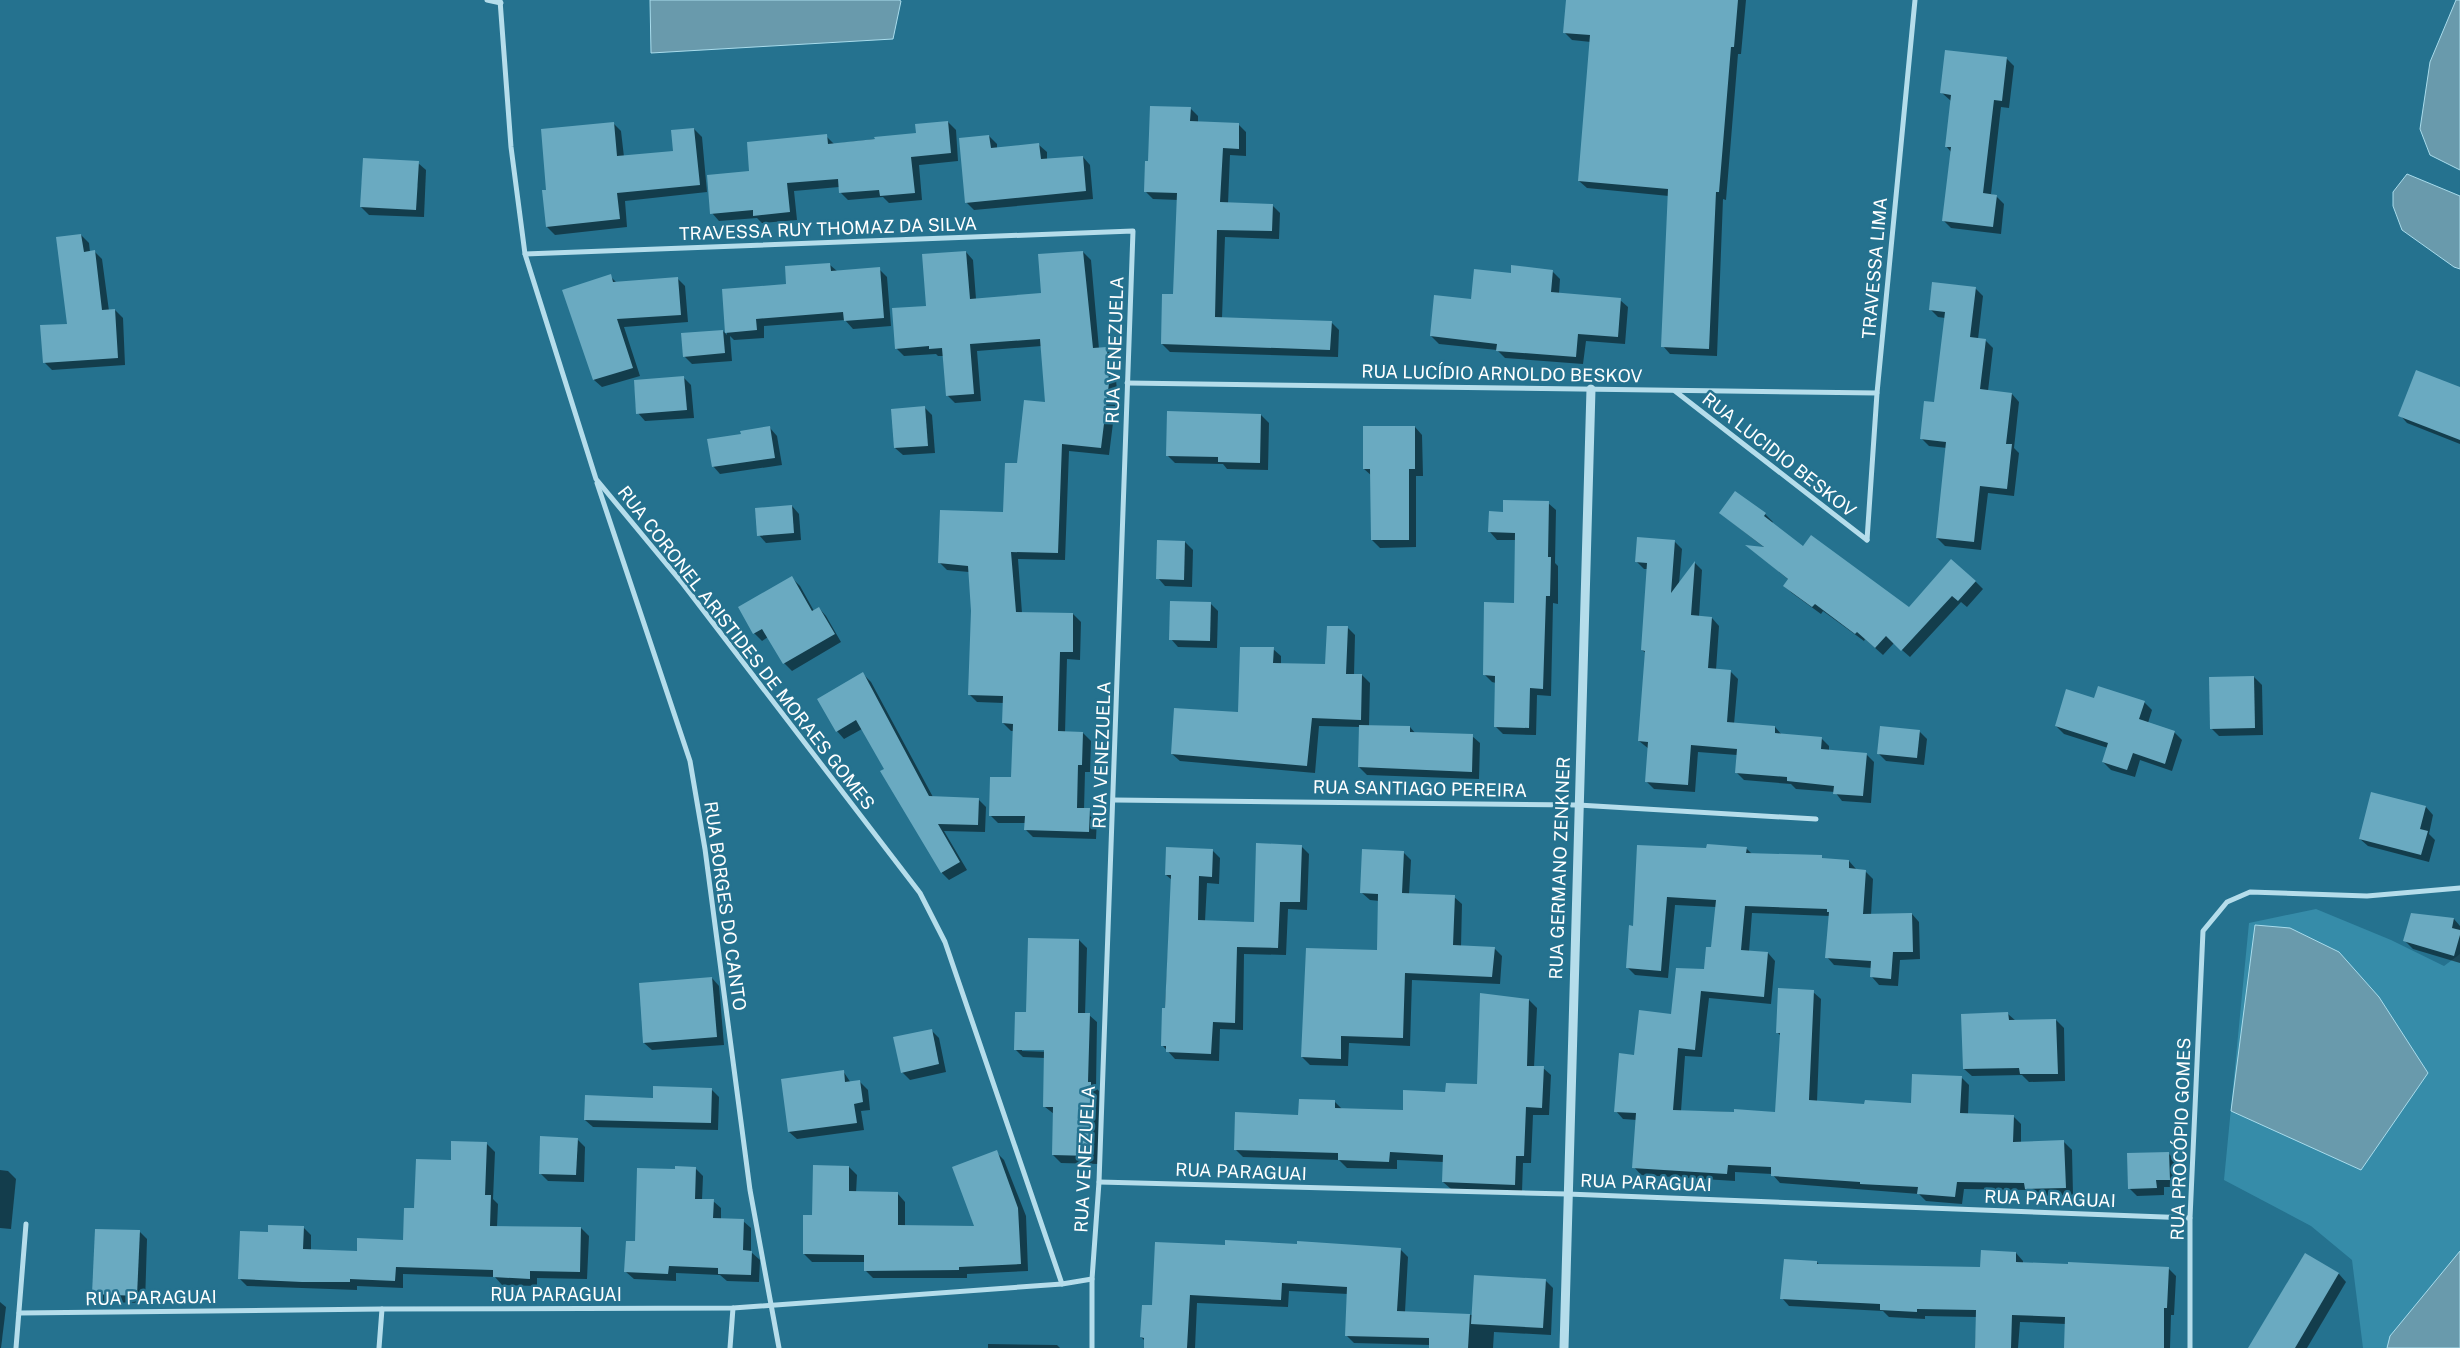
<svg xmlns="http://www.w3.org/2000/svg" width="2460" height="1348" viewBox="0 0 2460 1348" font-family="'Public Sans',sans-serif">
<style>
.green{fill:#368ca9}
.water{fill:#699aac;stroke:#a9dcec}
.shadow{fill:#0007;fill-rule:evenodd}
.building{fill:#6aaac1}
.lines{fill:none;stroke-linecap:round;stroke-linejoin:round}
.minor{stroke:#b5ddeb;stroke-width:5}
.tertiary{stroke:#b5ddeb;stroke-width:9}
.labels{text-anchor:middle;stroke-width:5;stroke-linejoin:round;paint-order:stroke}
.street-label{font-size:18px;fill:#fff;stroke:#25728f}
</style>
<rect width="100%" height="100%" fill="#25728f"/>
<path class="green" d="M2316,909L2391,940L2444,966L2460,954V1348H2363L2352,1260L2311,1226L2224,1180L2249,923Z"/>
<g class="water">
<path d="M650,0H899L901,1L893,39L651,53Z"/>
<path d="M2456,0H2460V170L2430,155L2420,129L2430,62Z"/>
<path d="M2407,174L2460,196V269L2454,267L2402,230L2393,206V192Z"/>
<path d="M2255,925L2290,928L2339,952L2379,997L2428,1073L2361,1170L2231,1111Z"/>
<path d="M2460,1251V1348H2387L2390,1336Z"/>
</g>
<g class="shadow">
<path d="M1567,0H1746L1741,54H1738L1726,200L1723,199L1717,356L1670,354L1663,346L1669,196L1587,188L1579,181L1591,42L1572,40L1564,32Z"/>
<path d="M2006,58L2014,66L2009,108L2001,107L1991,194L1996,196L2004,204L2001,234L1951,228L1943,220L1951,152L1946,146L1951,101L1942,93Z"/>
<path d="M1190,108L1198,116V123L1239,125L1246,132V156L1230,155L1228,204L1272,205L1280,213L1279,239L1225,237L1222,318L1331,322L1339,330L1338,357L1170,352L1162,344L1175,295L1178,200L1153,199L1146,192L1149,162Z"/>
<path d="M948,122L956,130L958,161L919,165L922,200L889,203L883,197L848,200L841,193L839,187L794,191L797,220L762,223L757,218L719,221L712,213L751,172L826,136L834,144L917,134Z"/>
<path d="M613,123L621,131L624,157L674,152L694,129L702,137L707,192L625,201L627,227L555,235L547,227L548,191Z"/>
<path d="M989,136L997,144V149L1039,145L1047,152V160L1083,157L1090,165L1093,199L974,210L966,202Z"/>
<path d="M418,163L426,170L424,217L369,215L361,207Z"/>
<path d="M81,235L89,243L90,252L94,251L102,259L109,311L115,310L123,318L125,365L52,370L44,362L68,325Z"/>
<path d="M966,252L973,260L976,299L1043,295L1083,252L1091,260L1099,349L1106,348L1114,356L1117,391L1109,455L1069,451L1065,560L1018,559L1022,613L1073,614L1081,622L1080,660L1067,659L1065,733H1083L1091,741L1090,772H1085L1084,810H1089L1097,818L1096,839L1033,837L1026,830V823H998L990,815L1012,779L1014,731H1011L1003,723L1004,703L977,702L969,694L972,611L969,572L947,570L939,562L1004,514L1018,465L1046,404L1042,346L977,351L981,401L955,403L947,395L944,356H938L936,354L904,356L896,348Z"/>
<path d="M830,265L837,271L879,269L887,277L891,326L853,329L845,320L764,326V338L734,340L730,336L732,361L692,364L684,356L723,331L727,335L723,290L787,285Z"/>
<path d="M1552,271L1560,279L1559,294L1620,300L1628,307L1625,344L1586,341L1583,364L1505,358L1497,350L1439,344L1431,336L1512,274Z"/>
<path d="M610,276L617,283L677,278L685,286L688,322L624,327L640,376L602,387L594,380L563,291Z"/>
<path d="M1975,288L1983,296L1978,339L1985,340L1993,348L1988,391L2012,394L2019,402L2014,448L2019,453L2014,496L1988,493L1981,550L1945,546L1937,538L1947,448L1929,446L1921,438L1935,403L1945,318L1938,317L1930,309Z"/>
<path d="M683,377L691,385L694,418L645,421L638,413Z"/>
<path d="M2460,388V444L2407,423L2400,415Z"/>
<path d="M925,408L932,415L935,453L903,455L895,448Z"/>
<path d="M1261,415L1269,423L1268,470L1227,469L1223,464L1175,463L1167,455Z"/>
<path d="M1415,427L1422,435L1423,476H1416V547L1380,548L1372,540V476L1364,469Z"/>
<path d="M770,428L777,436L782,465L720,474L713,466L742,435Z"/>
<path d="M1548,503L1556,510L1555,563L1558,566V604L1553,603L1551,696L1537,695L1536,735L1503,734L1495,726L1496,683L1492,682L1484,674L1515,604L1516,540H1497L1490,532L1504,513Z"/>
<path d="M792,506L799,514L801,540L766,543L759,535Z"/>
<path d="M1720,513L1765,514L1773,522L1772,523L1803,547L1909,609L1975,581L1983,589L1967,607L1961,602L1910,657L1894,643L1883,655L1865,639L1864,641L1823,611L1821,614L1792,593L1784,586L1789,580L1749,547L1765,548Z"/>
<path d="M1674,541L1682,549L1679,584L1695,563L1702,570L1699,617L1712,618L1719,626L1716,670L1730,671L1738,679L1734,724L1775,727L1782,735L1821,738L1829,746V751L1866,754L1874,762L1871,803L1842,801L1835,792L1796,789L1791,784L1744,780L1736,772L1737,755L1698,752L1695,792L1654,789L1646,781L1649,749L1639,741L1646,653L1642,650L1648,569H1644L1636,561Z"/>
<path d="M1185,542L1193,550L1192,587L1165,586L1158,578Z"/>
<path d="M792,578L800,586L814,611L819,608L826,616L841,642L792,671L784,663L768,637L762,641L754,633Z"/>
<path d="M1210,603L1218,611L1217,648L1178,647L1171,639Z"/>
<path d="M1347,627L1355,635L1354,675H1362L1370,683L1369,726L1410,727L1416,734L1472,736L1480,743L1479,779L1367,775L1359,767L1360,727L1319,726L1315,773L1180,761L1172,754L1240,714L1273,649L1281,656V664L1327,665Z"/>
<path d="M863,674L871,682L933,797L978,799L986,807L985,832L944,831L967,870L949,880L942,873L882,772L885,769L862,729L844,739L837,731Z"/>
<path d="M2254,677L2262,685L2263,735L2219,736L2211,728Z"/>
<path d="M2095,700L2144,702L2152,710L2148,723L2174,732L2182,740L2172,771L2140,760L2135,777L2111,770L2103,762L2108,748L2064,734L2056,726Z"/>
<path d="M1919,731L1927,739L1924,765L1886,761L1878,753Z"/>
<path d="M2426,807L2433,815L2429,834L2435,840L2429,862L2368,846L2360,839Z"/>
<path d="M1301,846L1309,854L1307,910L1288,909L1286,955L1244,954L1243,1030L1220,1029L1219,1061L1175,1059L1163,1046L1172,880L1166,875L1212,850L1220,858L1219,884L1207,883L1205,921L1255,923Z"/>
<path d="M1746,848L1753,855L1821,857L1824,859L1849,861L1856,869L1865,871L1873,879L1871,915L1912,914L1919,922L1920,959L1900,960L1898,986L1879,985L1872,977V968L1834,965L1827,957L1830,916L1752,913L1749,952L1768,953L1775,961L1771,1004L1709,998L1702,1057L1685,1056L1681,1111L1776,1113L1781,1036L1777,1032L1813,992L1821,999L1817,1102L1866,1105L1912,1104L1961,1077L1969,1085L1968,1115L2013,1116L2021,1124V1143L2064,1142L2072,1150L2073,1195L2034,1196L2028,1190L1964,1189L1962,1204L1926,1201L1919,1194L1780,1183L1772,1174L1735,1172V1181L1641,1175L1634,1167L1637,1120L1623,1119L1616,1111L1635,1056L1672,1015L1705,971L1713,948L1716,907L1675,905L1668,978L1635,975L1627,967L1635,927L1708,850Z"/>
<path d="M1403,852L1411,860L1409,895L1454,897L1462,904L1461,947L1494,948L1502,956L1500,984L1412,980L1410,1046L1349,1043L1348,1066L1310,1065L1302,1057L1378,952L1379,901L1370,900L1362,893Z"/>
<path d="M2412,915L2454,919L2460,926V963L2413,949L2405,941Z"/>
<path d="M1079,940L1087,948L1085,1015H1089L1097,1022L1096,1088L1099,1091L1098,1164L1061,1163L1053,1155L1054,1114L1045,1107V1058L1023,1057L1015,1049L1028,1014ZM1022,1049H1050V1052L1022,1051Z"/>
<path d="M712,978L719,986L724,1045L652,1050L644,1043Z"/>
<path d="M1529,1000L1537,1008L1534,1067L1543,1068L1551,1075L1549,1115H1533L1531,1163H1523L1522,1192L1451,1189L1443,1182L1444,1162L1397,1160V1169L1347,1168L1339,1160L1243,1157L1235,1149L1300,1116L1335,1102L1343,1110L1404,1112L1447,1093L1478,1086Z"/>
<path d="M2008,1014L2016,1021L2056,1020L2064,1028L2065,1081L2029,1082L2022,1075L1972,1076L1964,1069Z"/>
<path d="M931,1030L939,1038L946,1072L910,1080L902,1072Z"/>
<path d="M843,1071L851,1083L860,1082L868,1090L870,1110L861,1111L864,1130L797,1139L789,1132Z"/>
<path d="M711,1089L719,1097L718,1130L593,1127L585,1120L654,1099Z"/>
<path d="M577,1139L585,1147L584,1182L548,1181L540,1173Z"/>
<path d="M487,1144L495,1152L493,1199L498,1204L497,1227L581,1228L589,1236L587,1279L537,1278V1286L502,1285L495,1277L403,1274V1288L357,1286V1290L247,1286L240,1279L269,1233L304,1228L311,1235V1251L358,1252L404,1242L415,1210L452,1162Z"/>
<path d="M996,1152L1004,1160L1026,1216L1028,1271L967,1274V1278H873L865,1270V1262H812L804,1254L813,1216L849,1167L857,1175L856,1193L898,1194L905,1202V1226L975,1227Z"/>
<path d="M2168,1153L2176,1161L2177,1187H2164V1195L2137,1196L2129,1188Z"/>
<path d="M695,1168L703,1176L702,1200L713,1201L721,1208V1220L743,1221L751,1228V1252L760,1260L759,1282L727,1281L720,1275L676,1273V1281L634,1279L626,1272L636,1243L676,1171Z"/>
<path d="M0,1170L8,1171L16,1179L11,1229L0,1228Z"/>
<path d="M140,1232L147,1239L145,1303L101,1302L94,1294Z"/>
<path d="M1226,1247L1400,1249L1408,1257L1405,1312L1473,1315L1545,1280L1553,1288L1551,1335L1494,1332L1493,1348H1430V1345L1354,1343L1346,1335L1348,1294L1289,1291L1288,1307L1197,1303L1195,1348H1145V1341L1141,1337L1153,1307Z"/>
<path d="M2016,1253L2023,1261V1264L2168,1268L2176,1276L2174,1315H2171L2170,1348H2065L2066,1324L2020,1322L2018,1348H1975L1977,1317L1925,1316V1319L1889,1317L1883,1311L1789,1306L1782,1298L1817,1262L1820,1266L1981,1269Z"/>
<path d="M2305,1254L2339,1274L2346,1282L2307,1348H2256Z"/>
<path d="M0,1302L6,1307L1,1348H0Z"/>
<path d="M988,1344L1057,1345L1060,1348H988Z"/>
</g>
<g class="building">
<path d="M1566,0H1738L1734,47H1731L1719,192H1716L1709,349L1661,347L1668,189L1578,181L1590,35L1563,33Z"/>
<path d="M1945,50L2007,57L2002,101L1994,100L1983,193L1997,195L1993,227L1942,221L1951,147H1945L1951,95L1940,93Z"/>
<path d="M1150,106L1191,107L1190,121L1239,123V149L1223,148L1220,202L1273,204L1272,231L1217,230L1215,317L1332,321L1330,350L1161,344L1162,294H1173L1177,193L1144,192L1145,161H1148Z"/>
<path d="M948,121L951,153L911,157L915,193L880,196L879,190L839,193L838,179L787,183L790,212L753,216V210L710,214L707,175L749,171L747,142L827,134L828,144L875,139L874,137L916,133L915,124Z"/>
<path d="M614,122L617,156L673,151L671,130L694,128L700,185L617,193L620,219L546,227L542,190H546L541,129Z"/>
<path d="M989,135L991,148L1039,143L1041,159L1083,156L1086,191L965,203L959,138Z"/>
<path d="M363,158L419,161L416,210L360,207Z"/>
<path d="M81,234L84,252L95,250L102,310L115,309L118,358L43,363L40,325L67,324L56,237Z"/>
<path d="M966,251L970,299L1041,293L1038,254L1083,251L1093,348L1107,347L1109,383L1101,448L1062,444L1058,553L1011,552L1016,612L1073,613V652H1060L1058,731L1083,732L1082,765H1078L1077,808H1090L1089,832L1024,830L1025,816H989L990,777H1011L1013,724L1002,723L1003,696L968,695L971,611L968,566L938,563L940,510L1003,512L1005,463H1017L1024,400L1045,402L1040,339L970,344L974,394L946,396L942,348L929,349V346L895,349L892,308L926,306L922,254Z"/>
<path d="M830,263L831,271L880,267L884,318L844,321L843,312L756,319L757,330L725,333L722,289L786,284L785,266Z"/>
<path d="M1511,265L1553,270L1551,292L1621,298L1618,337L1578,334L1576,357L1496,351L1497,344L1430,336L1434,295L1471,299L1474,269L1511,273Z"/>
<path d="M611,274L613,282L678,277L681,315L617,319L633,368L593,380L562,290Z"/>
<path d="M1932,282L1976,287L1970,337L1986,339L1980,389L2012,393L2006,444H2012L2007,489L1980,486L1974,542L1936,538L1946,442L1920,439L1924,401L1934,402L1945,312L1929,310Z"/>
<path d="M723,330L725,353L683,357L681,333Z"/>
<path d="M2416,370L2460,387V440L2398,416Z"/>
<path d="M684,376L687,410L636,414L634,380Z"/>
<path d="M925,406L928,446L894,448L891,409Z"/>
<path d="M1167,411L1261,414L1260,463L1218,462V457L1166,456Z"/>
<path d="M770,426L775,458L712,467L707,439L741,434L740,431Z"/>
<path d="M1363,426H1415V469H1409V540H1371L1370,469H1363Z"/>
<path d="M1735,491L1766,513L1764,516L1803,546L1811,535L1909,607L1951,559L1976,581L1958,601L1952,596L1901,651L1886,636L1875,648L1857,632L1855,634L1815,604L1812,607L1783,586L1788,579L1745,545L1764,547L1719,513Z"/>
<path d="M1503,500L1549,501L1548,557H1551L1550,596H1546L1543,689L1530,688L1529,728L1494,727L1495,676L1483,675L1484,602L1514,603L1515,533L1488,532L1489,511L1503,512Z"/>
<path d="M792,505L794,533L757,536L755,508Z"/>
<path d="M1637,537L1675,540L1671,593L1695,561L1691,615L1712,617L1708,668L1731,670L1727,722L1775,726V733L1822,737L1821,749L1867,753L1863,796L1833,794L1834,786L1787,781V777L1735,773L1737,749L1691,745L1688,785L1645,782L1648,742L1638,741L1645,651L1641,650L1647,563L1635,562Z"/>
<path d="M1157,540L1185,541L1184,580L1156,579Z"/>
<path d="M792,576L812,611L819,607L835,634L783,664L762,629L753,634L738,607Z"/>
<path d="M1170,601L1211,602L1210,641L1169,640Z"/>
<path d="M1327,626H1348L1346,674H1362L1361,720L1312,718L1307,766L1171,754L1174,708L1238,712L1240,647H1274L1273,663L1325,664Z"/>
<path d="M863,672L929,796L979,798L978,825L938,824L960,862L941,873L880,771L884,769L856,720L836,732L817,699Z"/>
<path d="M2254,676L2255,728L2210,729L2209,677Z"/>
<path d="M2098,686L2145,701L2139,719L2175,731L2165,764L2133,753L2127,770L2102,762L2108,743L2055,726L2066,689L2094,698Z"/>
<path d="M1359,725L1410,726V732L1473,734L1472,772L1358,767Z"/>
<path d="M1880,726L1920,730L1917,758L1877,754Z"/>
<path d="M2371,792L2426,806L2420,829L2428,831L2421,855L2359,839Z"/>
<path d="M1256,843L1302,845L1300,902H1280L1278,948L1237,947L1235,1023L1213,1022L1211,1054L1166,1052V1046H1161L1162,1008H1165L1171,875H1165L1166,847L1213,849L1212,877L1199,876L1198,920L1254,922Z"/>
<path d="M1707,844L1747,847L1746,853L1822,855V858L1849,860V868L1866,870L1863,914L1912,913L1913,952H1893L1891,979L1870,977L1871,961L1825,958L1829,912H1827V909L1745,906L1741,950L1768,952L1764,997L1701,991L1695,1050L1678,1048L1673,1110L1734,1112V1109L1775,1112L1780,1033H1776L1778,988L1814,990L1809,1100L1864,1104L1865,1100L1911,1103L1912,1074L1962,1076L1960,1113L2014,1115L2013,1142L2064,1140L2066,1188L2025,1189L2024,1183L1957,1182L1955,1197L1917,1194L1918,1187L1860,1184V1182L1771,1176V1167L1728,1165L1727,1174L1632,1168L1636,1113L1614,1112L1619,1053L1634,1055L1639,1010L1671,1014L1676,968L1704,969L1706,947H1711L1716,900L1667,897L1661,971L1626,968L1629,925L1633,926L1637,845L1706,848Z"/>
<path d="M1362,849L1404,851L1402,893L1455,895L1453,945L1495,947L1492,977L1405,973L1403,1038L1341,1036V1059L1301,1057L1306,948L1377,950L1378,894L1360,893Z"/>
<path d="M2411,913L2454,918L2452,928L2460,930V935L2454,956L2403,941Z"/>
<path d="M1028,938L1079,939L1078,1013H1090L1088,1082H1091V1156L1052,1155L1053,1107H1043L1044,1050H1014L1015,1012H1026Z"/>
<path d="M712,977L717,1037L643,1043L639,983Z"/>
<path d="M1480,993L1529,999L1527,1066H1544L1542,1108L1526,1107L1524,1156H1516L1515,1185L1442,1182L1443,1155L1390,1152L1389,1162L1338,1160V1153L1234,1150L1235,1112L1298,1115L1299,1099L1335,1100V1108L1403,1110V1090L1445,1092L1446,1083L1477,1084Z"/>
<path d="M2008,1012L2009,1020L2056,1019L2058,1074H2020L2019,1068L1963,1069L1961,1014Z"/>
<path d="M932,1029L939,1064L901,1073L893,1037Z"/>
<path d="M844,1070L845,1082L860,1080L863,1102L854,1104L857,1123L788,1132L781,1079Z"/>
<path d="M653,1086L712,1088L711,1123L584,1120L585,1095L653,1098Z"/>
<path d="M540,1136L578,1138L576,1175L539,1174Z"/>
<path d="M451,1141L487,1142L485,1195H491L490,1226L581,1227L580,1272L530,1271V1279L493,1277V1270L396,1267L395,1281L350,1279V1282H302L238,1279L240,1231L268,1232V1225L304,1226L303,1249L357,1251V1238L403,1240L404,1208H414L416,1159L451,1160Z"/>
<path d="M997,1150L1018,1208L1021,1264L959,1267V1270L864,1271V1255L803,1254V1215H812L813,1165L849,1166V1191L898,1192V1225L974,1226L952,1167Z"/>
<path d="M2169,1152L2170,1180H2156L2157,1188L2128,1189L2127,1153Z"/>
<path d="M675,1166L696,1167L695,1199H714L713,1218L744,1219L743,1250L752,1251L751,1275L718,1274V1268L669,1266L668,1274L624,1272L626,1241H635L637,1168L675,1169Z"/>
<path d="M95,1229L140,1230L137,1296L92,1294Z"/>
<path d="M1225,1240L1297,1244V1241L1401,1248L1397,1311L1470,1314L1468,1348H1429V1338L1345,1336L1347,1287L1282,1283L1281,1300L1190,1295L1187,1348H1144V1338L1140,1337L1142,1305H1152L1155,1242L1225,1245Z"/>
<path d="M1981,1250L2016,1252V1262L2068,1264V1262L2169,1267L2167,1308H2164V1348H2064L2065,1317L2012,1315L2011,1348H1975L1976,1310L1917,1309V1312L1880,1310V1304L1780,1299L1784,1259L1817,1261V1264L1980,1267Z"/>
<path d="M2305,1253L2339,1273L2295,1348H2248Z"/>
<path d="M1474,1275L1546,1279L1543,1328L1471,1324Z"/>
</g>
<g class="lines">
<g class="minor">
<path d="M487,0L501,3"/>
<path d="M500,0L511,147L525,254L596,479L683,584L920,893L945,942L1062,1284"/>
<path d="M525,254L1133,231L1099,1182L1092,1279V1348"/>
<path d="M1127,383L1877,393"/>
<path d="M1675,391L1867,540"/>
<path d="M597,483L690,761L705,849L750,1190L779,1348"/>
<path d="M1867,540L1877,393L1915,0"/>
<path d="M1114,800L1578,805L1816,819"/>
<path d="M1099,1182L1567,1194L2190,1218"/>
<path d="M19,1313L382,1309L733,1308L1062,1284L1092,1279"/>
<path d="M16,1348L26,1224"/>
<path d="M379,1348L382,1309"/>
<path d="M730,1348L733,1308"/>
<path d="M2190,1348V1218L2203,931L2227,902L2250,892L2367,896L2460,888"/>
</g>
<path class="tertiary" d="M1564,1348L1591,389"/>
</g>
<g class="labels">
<g class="street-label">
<text transform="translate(828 229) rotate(-2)" y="6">TRAVESSA RUY THOMAZ DA SILVA</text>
<text transform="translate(1875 268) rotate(-85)" y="6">TRAVESSA LIMA</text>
<text transform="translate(1115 350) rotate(-88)" y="6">RUA VENEZUELA</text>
<text transform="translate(1502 374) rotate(1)" y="6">RUA LUCÍDIO ARNOLDO BESKOV</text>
<text transform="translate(1779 455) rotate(38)" y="6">RUA LUCIDIO BESKOV</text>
<text transform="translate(746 648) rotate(52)" y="6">RUA CORONEL ARISTIDES DE MORAES GOMES</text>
<text transform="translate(1102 755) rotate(-88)" y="6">RUA VENEZUELA</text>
<text transform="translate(1420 789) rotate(1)" y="6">RUA SANTIAGO PEREIRA</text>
<text transform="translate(1560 868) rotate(-88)" y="6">RUA GERMANO ZENKNER</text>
<text transform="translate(725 906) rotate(82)" y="6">RUA BORGES DO CANTO</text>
<text transform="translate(2181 1139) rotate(-88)" y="6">RUA PROCÓPIO GOMES</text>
<text transform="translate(1085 1159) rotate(-87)" y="6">RUA VENEZUELA</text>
<text transform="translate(1241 1172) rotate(2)" y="6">RUA PARAGUAI</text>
<text transform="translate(1646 1183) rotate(2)" y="6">RUA PARAGUAI</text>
<text transform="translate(2050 1199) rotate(2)" y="6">RUA PARAGUAI</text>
<text x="556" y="1301">RUA PARAGUAI</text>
<text transform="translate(151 1298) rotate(-1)" y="6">RUA PARAGUAI</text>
</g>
</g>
</svg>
